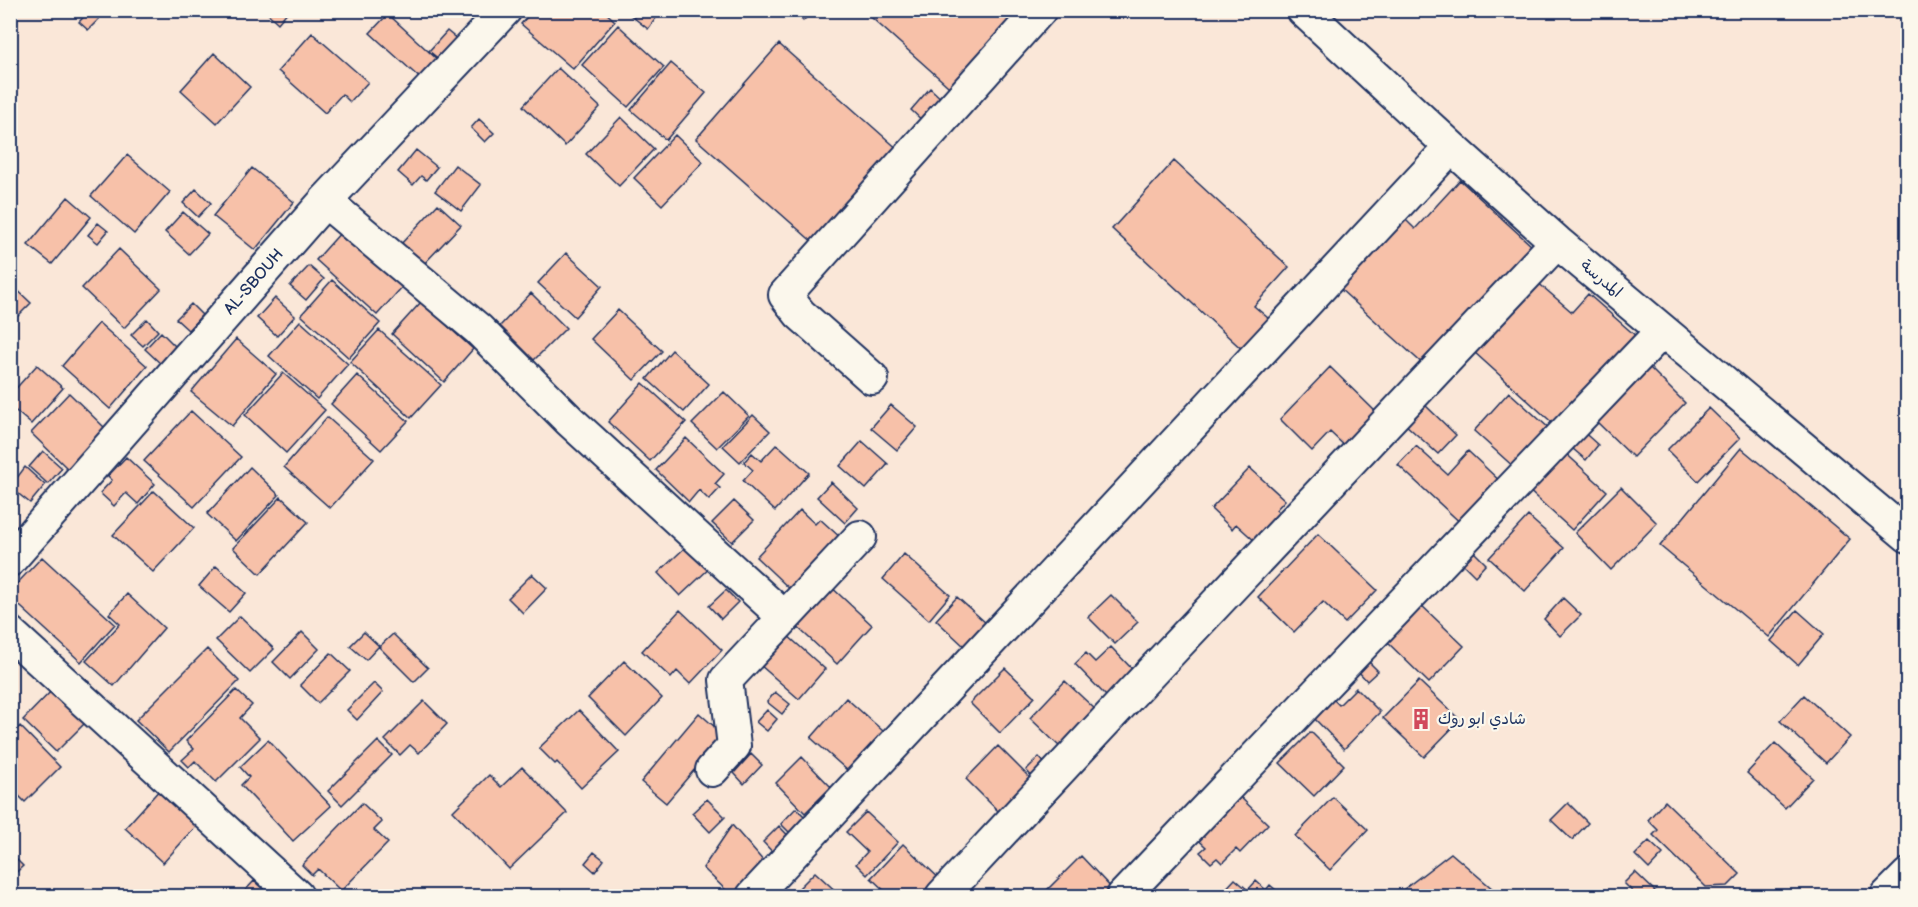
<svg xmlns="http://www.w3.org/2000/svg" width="1918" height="907" font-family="'Balsamiq Sans','Playpen Sans Arabic',sans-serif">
<rect width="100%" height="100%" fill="#fae7d8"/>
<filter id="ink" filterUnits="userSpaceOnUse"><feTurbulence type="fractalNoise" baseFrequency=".0167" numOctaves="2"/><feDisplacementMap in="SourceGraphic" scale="12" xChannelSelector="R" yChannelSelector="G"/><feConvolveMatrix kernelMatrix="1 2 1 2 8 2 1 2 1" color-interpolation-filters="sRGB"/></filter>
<g filter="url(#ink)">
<!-- building -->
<path fill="#f7c1a9" stroke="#1b2f5e" stroke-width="1.5" d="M264 10H289L278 23Z
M533 10H603L615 21 573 69 521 24Z
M624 10H662L648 29Z
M793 10H814L803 21Z
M863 10H1030L957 94Z
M89 11 99 19 88 30 79 22Z
M388 14 440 62 423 81 370 33Z
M618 25 664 67 628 107 582 65Z
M447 31 458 40 440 60 429 51Z
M312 33 368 82 350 102 342 94 325 113 278 71Z
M779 44 900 151 816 245 696 139Z
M214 53 250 87 217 123 181 90Z
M671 63 706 93 666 140 631 110Z
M558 68 600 107 565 146 523 106Z
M930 88 946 103 926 124 911 110Z
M621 117 654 149 619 186 586 154Z
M479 119 494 133 485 142 471 128Z
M675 135 703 162 662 205 634 178Z
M416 150 437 167 426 180 421 176 413 185 398 172Z
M127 155 170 192 134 234 91 196Z
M1174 161 1289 267 1254 306 1275 324 1247 354 1112 229Z
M455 165 481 185 461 211 435 191Z
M252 168 294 202 255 250 213 216Z
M1460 180 1533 247 1425 366 1340 289 1404 218 1415 229Z
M196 189 211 203 198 217 183 203Z
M68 197 91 217 52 264 28 245Z
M438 204 461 225 422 266 400 245Z
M183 212 208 234 189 254 165 232Z
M98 223 108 231 98 243 88 235Z
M342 231 403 286 377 315 316 260Z
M119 249 161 289 124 328 82 288Z
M566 253 602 286 575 317 538 283Z
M309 266 324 279 306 300 290 286Z
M332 280 380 323 349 358 301 315Z
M1536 281 1572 312 1588 294 1637 337 1557 427 1474 352Z
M10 283 31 303 10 324Z
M531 293 566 328 534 360 500 326Z
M275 298 295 316 277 336 257 318Z
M421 302 473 349 444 382 392 334Z
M191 304 202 315 188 330 176 319Z
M618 310 662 351 634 380 591 339Z
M147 319 158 331 143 346 131 335Z
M300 321 348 364 317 399 269 356Z
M99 323 147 366 110 409 62 366Z
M379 330 441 385 411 418 350 362Z
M161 332 177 348 162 365 145 349Z
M236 339 276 374 232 426 191 392Z
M672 350 709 384 684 412 647 379Z
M37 365 63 388 31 424 10 406V395Z
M1330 367 1380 416 1348 449 1330 432 1312 451 1280 419Z
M1649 367 1685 403 1633 457 1596 421Z
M283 373 325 410 286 453 245 415Z
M357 375 408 421 381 450 331 404Z
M643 383 686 422 650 461 608 422Z
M724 392 749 416 717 448 692 424Z
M1509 392 1551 430 1516 469 1474 431Z
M69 393 106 429 68 469 31 433Z
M1424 404 1456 435 1438 454 1405 424Z
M891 405 917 427 897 450 871 428Z
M1709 408 1740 438 1698 481 1667 450Z
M191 411 241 457 194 507 144 461Z
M753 415 770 431 740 462 723 446Z
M327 417 374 459 330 508 284 467Z
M1579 428 1598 445 1586 460 1566 443Z
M686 438 724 474 715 484 720 488 709 500 699 490 689 502 656 470Z
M862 441 888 464 866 489 840 466Z
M777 444 809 473 775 511 743 481 753 470 744 462 752 453 761 461Z
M1416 446 1447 474 1468 451 1504 485 1465 527 1398 465Z
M1741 448 1850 539 1769 637 1660 546Z
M1561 449 1607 491 1572 530 1526 488Z
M43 451 62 468 48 484 29 467Z
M126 457 155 484 138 504 126 493 114 506 100 493 112 480 108 476Z
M25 467 45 485 30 503 10 487Z
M250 467 279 495 236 541 207 514Z
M1250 468 1285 500 1276 510 1282 516 1257 543 1236 524 1232 529 1211 509Z
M831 482 858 508 845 523 817 497Z
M1621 487 1657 523 1611 570 1575 533Z
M154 491 194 528 153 572 113 535Z
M281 497 308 522 260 574 233 548Z
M734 501 754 520 732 542 712 523Z
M800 510 815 524 820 519 842 539 793 592 756 557Z
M1528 516 1564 548 1525 591 1489 558Z
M1318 534 1377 590 1345 623 1323 602 1294 632 1258 597Z
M692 541 714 564 680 596 658 573Z
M1469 547 1486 564 1475 576 1458 559Z
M904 554 950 595 929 620 883 579Z
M42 557 115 624 81 662 10 597V591Z
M216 566 246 593 229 612 199 586Z
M532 574 547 588 523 613 508 598Z
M827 583 872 625 837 664 792 622Z
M726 590 738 602 721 619 709 606Z
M127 594 164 628 114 686 86 661 120 624 109 614Z
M1111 595 1138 622 1115 644 1088 617Z
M957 597 986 623 965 647 936 620Z
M1563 598 1581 615 1560 636 1544 619Z
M1418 602 1464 646 1429 683 1383 638Z
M680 610 722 650 690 684 677 671 671 678 642 651Z
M1797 610 1824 634 1798 665 1771 641Z
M240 616 274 649 250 673 216 640Z
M302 632 319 649 290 679 273 662Z
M364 632 379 646 366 660 350 646Z
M393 634 428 668 414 682 379 647Z
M787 635 825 669 799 699 760 665Z
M1111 647 1134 671 1107 697 1075 664 1086 653 1095 662Z
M207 649 239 681 169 752 136 720Z
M1359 652 1378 671 1367 681 1349 661Z
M331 653 350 671 318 703 300 685Z
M624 661 662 698 626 736 588 698Z
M1005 668 1035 697 1000 733 970 703Z
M1065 681 1097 711 1062 749 1030 718Z
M1419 681 1460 720 1424 757 1383 718Z
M374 683 383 692 357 720 347 710Z
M56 686 89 719 56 752 23 720Z
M1356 688 1380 712 1344 749 1312 716 1331 697 1339 705Z
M236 690 252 705 240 718 260 738 216 782 195 761 189 767 182 760 194 749 186 741Z
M775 692 790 704 782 714 767 702Z
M1804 695 1850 737 1826 763 1780 721Z
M846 698 883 731 848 771 811 738Z
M424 701 447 724 419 753 410 745 400 755 385 740Z
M579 710 619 752 581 788 557 762 555 764 539 748Z
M767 710 777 719 767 731 756 722Z
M699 713 724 735 666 803 641 782Z
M20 726 60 767 25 802 10 787V736Z
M1311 732 1344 765 1314 796 1280 763Z
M268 740 331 806 293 841 241 785 249 777 240 767Z
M378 741 392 755 342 805 328 791Z
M1775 743 1813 778 1785 808 1747 773Z
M998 746 1032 780 1000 813 966 779Z
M751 754 762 765 744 784 734 773Z
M802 757 831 787 805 813 776 783Z
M1039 757 1047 766 1034 779 1026 770Z
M522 767 567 813 509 869 453 811 489 775 501 787Z
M162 787 200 822 163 863 125 828Z
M1232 789 1268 824 1240 853 1236 849 1222 863 1217 858 1211 863 1200 852 1206 847 1190 832Z
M1333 797 1368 830 1330 870 1295 836Z
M707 799 725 817 710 832 692 813Z
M1665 801 1740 874 1728 886 1706 887 1653 835 1658 830 1648 820Z
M362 803 382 822 374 830 388 843 341 891 318 869 312 875 302 865Z
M1568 803 1588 823 1572 840 1551 820Z
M796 808 807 819 791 834 781 824Z
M866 812 898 842 867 875 856 864 867 852 846 832Z
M732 825 772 871 747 896H732L703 868Z
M779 826 797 845 780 860 763 842Z
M1649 841 1663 854 1649 869 1635 855Z
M903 844 944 883 931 896H890L871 878Z
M594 852 604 860 595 872 585 863Z
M10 853 23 866 10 878Z
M1451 853 1501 896H1395Z
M1081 856 1116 893 1112 896H1048L1044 893Z
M815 872 841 896H791Z
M1635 872 1660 896H1627L1632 891 1624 883Z
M1235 879 1248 890 1256 881 1266 890 1270 885 1283 896H1219Z
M254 881 270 896H240Z"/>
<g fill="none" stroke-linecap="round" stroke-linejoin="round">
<defs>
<path id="minor" d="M1303 10 1451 147 1557 242 1908 536
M325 201 478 329 570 421 784 617
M872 378 800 314 785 295 1040 10
M10 560 325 201 505 10
M10 633 297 896
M712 770 734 746 726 680 860 537
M753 896 1451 147
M942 896 1127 698 1557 242
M1123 896 1662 331
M1887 896 1908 875"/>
</defs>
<!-- minor casing -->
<use href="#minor" stroke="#1b2f5e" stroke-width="36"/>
<!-- minor -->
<use href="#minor" stroke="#fbf7ec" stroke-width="32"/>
</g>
</g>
<!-- icons -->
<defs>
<symbol id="building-bare" viewBox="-9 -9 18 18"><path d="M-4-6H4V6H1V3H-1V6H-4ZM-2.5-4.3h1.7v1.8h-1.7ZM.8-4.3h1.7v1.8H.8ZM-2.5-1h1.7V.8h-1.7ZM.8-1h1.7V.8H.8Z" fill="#d1495b" stroke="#fbf7ec" stroke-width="2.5" paint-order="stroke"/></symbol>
</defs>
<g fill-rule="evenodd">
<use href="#building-bare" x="1406" y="704" width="30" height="30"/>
</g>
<g text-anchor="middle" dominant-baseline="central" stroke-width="4.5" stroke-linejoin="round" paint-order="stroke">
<!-- street labels -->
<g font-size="16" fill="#1b2f5e" stroke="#fbf7ec">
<text transform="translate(1601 279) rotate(40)">المدرسة</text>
<text transform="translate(254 282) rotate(-49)">AL-SBOUH</text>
</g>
<!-- poi labels -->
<g font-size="16" fill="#1b2f5e" stroke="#fbf7ec" text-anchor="start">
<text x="1438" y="719">شادي ابو روك</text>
</g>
</g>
<!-- margin -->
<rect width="1918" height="907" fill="none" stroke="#fbf7ec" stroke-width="36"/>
<rect x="18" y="18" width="1882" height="871" fill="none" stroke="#1b2f5e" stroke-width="2" filter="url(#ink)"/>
</svg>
